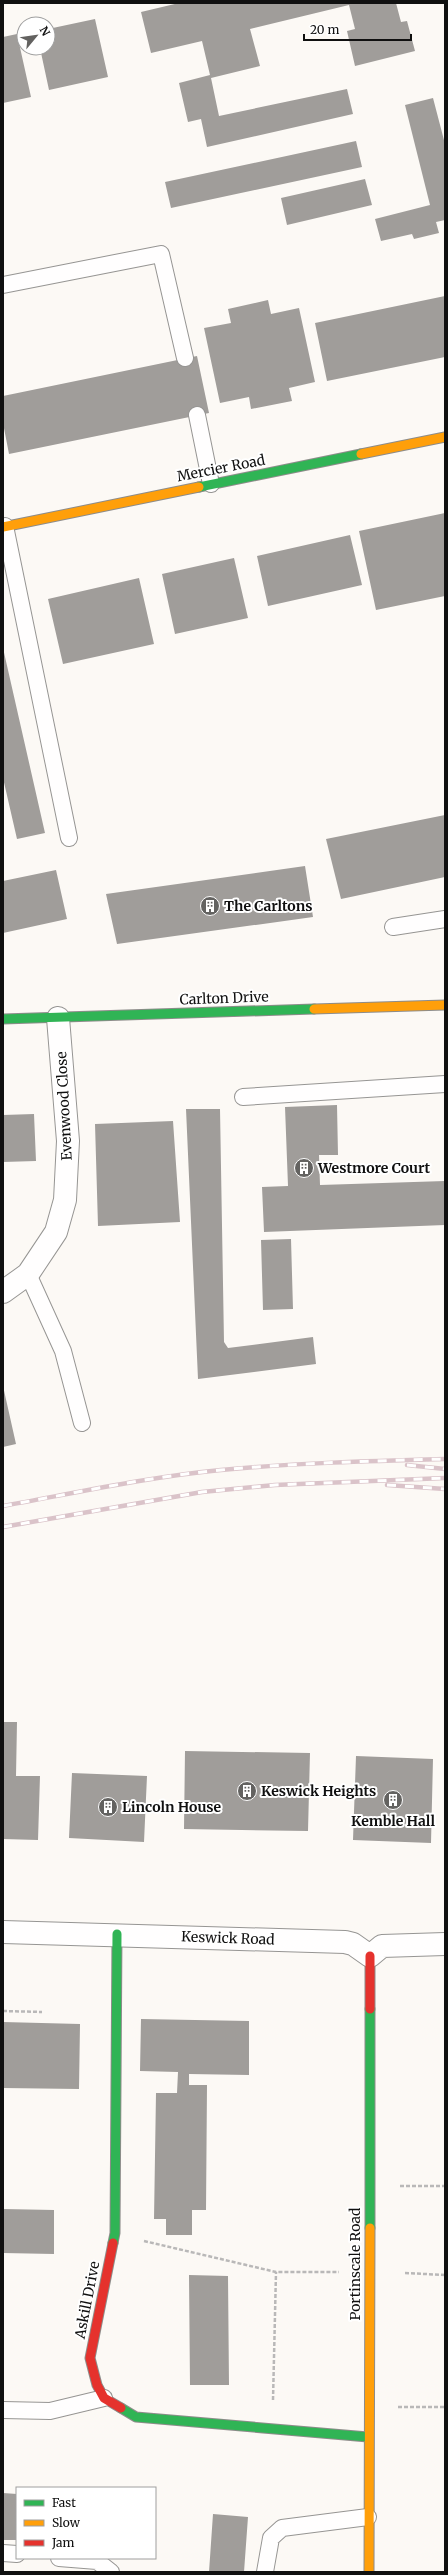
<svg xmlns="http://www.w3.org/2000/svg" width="448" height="2575" font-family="Merriweather,serif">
<rect width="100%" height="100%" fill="#fcf9f5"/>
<!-- building -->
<path fill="#a09d9a" d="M179 3H396L401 22 407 21 415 51 355 66 347 31 355 29 349 5 250 29 260 66 211 78 219 116 347 89 353 114 207 147 201 119 188 122 179 83 210 75 202 41 151 53 141 12Z
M95 19 108 77 49 90 40 48H48V29Z
M17 34 31 97 3 103V37Z
M433 98 445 144V220L436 222 439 233 414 239 412 234 381 241 375 219 430 205 405 105Z
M356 141 362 167 171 208 165 182Z
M365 179 372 205 287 225 281 198Z
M445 296V357L327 381 315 323Z
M268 300 271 314 299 308 315 382 289 388 292 401 251 409 249 397 220 403 204 328 231 323 228 309Z
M197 356 209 413 9 454 3 423V396Z
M445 513V596L376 610 359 531Z
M350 535 362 585 268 606 257 556Z
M234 558 248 618 175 634 162 574Z
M139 578 154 644 63 664 48 599Z
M3 648 45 833 17 839 3 778Z
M445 815V877L341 899 326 839Z
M305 866 313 917 117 944 106 894Z
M56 870 67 919 3 933V881Z
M337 1105 338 1155H319L320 1185 445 1181V1225L264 1232 262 1187 288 1186 285 1107Z
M186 1109H220L224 1342 228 1348 313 1337 316 1364 198 1379Z
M34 1114 36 1161 3 1162V1115Z
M173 1121 180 1222 98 1226 95 1124Z
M291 1239 293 1309 263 1310 261 1240Z
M3 1386 16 1444 3 1447Z
M3 1722H17L16 1776H40L38 1840 3 1839Z
M185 1751 310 1753 308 1831 184 1829Z
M356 1756 433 1759 431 1843 353 1840Z
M72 1773 147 1776 144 1842 69 1838Z
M141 2019 249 2021V2075L189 2074V2085H207L206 2210H192V2235H166V2219H154L156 2093H177L178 2072 140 2071Z
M3 2022 80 2024 79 2089 3 2088Z
M3 2209 54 2210V2254L3 2253Z
M189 2275 228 2276 229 2385H190Z
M3 2493 17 2494V2540H3Z
M213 2514 248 2517 244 2572H209Z"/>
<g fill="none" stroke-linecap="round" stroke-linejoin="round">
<defs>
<path id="lane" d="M3 285 161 254 185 358
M197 415 211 484
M5 526 69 838
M393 927 445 919
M243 1097 445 1084
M28 1274 63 1351 82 1423
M3 2410 50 2411 104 2398
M3 2553 17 2554
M59 2558 97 2561 111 2572
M265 2572 271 2538 282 2528 368 2517"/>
<path id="street" d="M3 1292 28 1274 56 1232 65 1200 68 1141 58 1018
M3 1932 345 1942 353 1944 370 1956 382 1946 445 1944"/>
<path id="fast" d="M199 487 361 454
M3 1019 314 1009
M370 2228V2009
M113 2243 115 2233 117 1934
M121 2408 136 2417 368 2437"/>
<path id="slow" d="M361 454 445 437
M3 527 199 487
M314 1009 445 1005
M369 2572 370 2228"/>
<path id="jam" d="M370 2009V1956
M113 2243 90 2358 97 2385 104 2398 121 2408"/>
</defs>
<!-- lane casing -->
<use href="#lane" stroke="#969593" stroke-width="18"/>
<!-- street casing -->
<use href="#street" stroke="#969593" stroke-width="24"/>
<!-- fast casing -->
<use href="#fast" stroke="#8d8c8a" stroke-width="11"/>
<!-- slow casing -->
<use href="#slow" stroke="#8d8c8a" stroke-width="11"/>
<!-- jam casing -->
<use href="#jam" stroke="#8d8c8a" stroke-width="11"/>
<!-- path -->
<path stroke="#b9b8b8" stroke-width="2.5" stroke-dasharray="4 2" stroke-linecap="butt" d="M3 2011 42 2012
M400 2186H445
M144 2241 276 2272H339
M405 2273 445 2275
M273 2400 276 2272
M398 2407H445"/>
<!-- lane -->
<use href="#lane" stroke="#fffefe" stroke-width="16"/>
<!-- street -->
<use href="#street" stroke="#fffefe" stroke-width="22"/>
<!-- fast -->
<use href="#fast" stroke="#30b455" stroke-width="9"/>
<!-- slow -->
<use href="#slow" stroke="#ff9f0a" stroke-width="9"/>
<!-- jam -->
<use href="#jam" stroke="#e5322d" stroke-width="9"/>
<defs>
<path id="rail" d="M407 1465 445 1469
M387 1485 445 1489
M3 1506C75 1493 148 1477 221 1470 295 1463 370 1461 445 1459
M3 1527 202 1492 275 1485 445 1478"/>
</defs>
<!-- rail casing -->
<use href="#rail" stroke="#dac3c9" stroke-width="4.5"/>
<!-- rail -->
<use href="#rail" stroke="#fff" stroke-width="3" stroke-dasharray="9" stroke-linecap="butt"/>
</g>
<!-- icons -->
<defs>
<symbol id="building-disc" viewBox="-11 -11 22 22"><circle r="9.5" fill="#636260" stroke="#fff"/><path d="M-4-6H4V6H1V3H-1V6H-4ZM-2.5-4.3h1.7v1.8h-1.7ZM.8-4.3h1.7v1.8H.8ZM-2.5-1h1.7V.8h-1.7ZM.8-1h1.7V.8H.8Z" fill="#fff"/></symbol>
</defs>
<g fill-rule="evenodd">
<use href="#building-disc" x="199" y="895" width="22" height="22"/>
<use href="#building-disc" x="293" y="1157" width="22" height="22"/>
<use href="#building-disc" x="236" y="1780" width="22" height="22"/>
<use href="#building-disc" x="382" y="1789" width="22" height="22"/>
<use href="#building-disc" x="97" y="1796" width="22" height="22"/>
</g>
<g text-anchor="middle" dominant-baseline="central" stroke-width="4" stroke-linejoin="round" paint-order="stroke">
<!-- street labels -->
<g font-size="14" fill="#101010" stroke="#fff">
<text transform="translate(221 468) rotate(-11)">Mercier Road</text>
<text transform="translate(224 998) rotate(-2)">Carlton Drive</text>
<text transform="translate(64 1106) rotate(-93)">Evenwood Close</text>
<text transform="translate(228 1938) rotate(2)">Keswick Road</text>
<text transform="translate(355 2264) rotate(-90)">Portinscale Road</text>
<text transform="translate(87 2300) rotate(-79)">Askill Drive</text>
</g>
<!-- poi labels -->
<g font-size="14" font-weight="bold" fill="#101010" stroke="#fff" text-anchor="start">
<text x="224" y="906">The Carltons</text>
<text x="318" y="1168">Westmore Court</text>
<text x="261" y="1791">Keswick Heights</text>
<text x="122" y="1807">Lincoln House</text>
<text x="393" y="1821" text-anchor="middle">Kemble Hall</text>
</g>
</g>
<!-- border -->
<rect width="448" height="2575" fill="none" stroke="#101010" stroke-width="8"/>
<!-- legend -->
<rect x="16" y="2487" width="140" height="72" fill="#ffffff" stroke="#9f9f9f"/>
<rect x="24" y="2500" width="20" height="6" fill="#30b455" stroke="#9f9f9f"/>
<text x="52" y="2507" font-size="12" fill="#101010">Fast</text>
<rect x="24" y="2520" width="20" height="6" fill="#ff9f0a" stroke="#9f9f9f"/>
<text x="52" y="2527" font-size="12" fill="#101010">Slow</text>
<rect x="24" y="2540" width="20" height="6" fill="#e5322d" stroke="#9f9f9f"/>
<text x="52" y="2547" font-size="12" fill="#101010">Jam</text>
<!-- north arrow -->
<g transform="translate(36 36) rotate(61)"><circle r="19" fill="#ffffff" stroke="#9f9f9f"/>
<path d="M0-3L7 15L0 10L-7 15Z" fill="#636260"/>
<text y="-6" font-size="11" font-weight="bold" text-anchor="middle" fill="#101010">N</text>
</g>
<!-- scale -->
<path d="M304 34v6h107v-6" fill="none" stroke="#101010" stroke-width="2"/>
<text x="310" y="34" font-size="12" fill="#101010" stroke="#ffffff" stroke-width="3" paint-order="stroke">20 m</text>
</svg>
